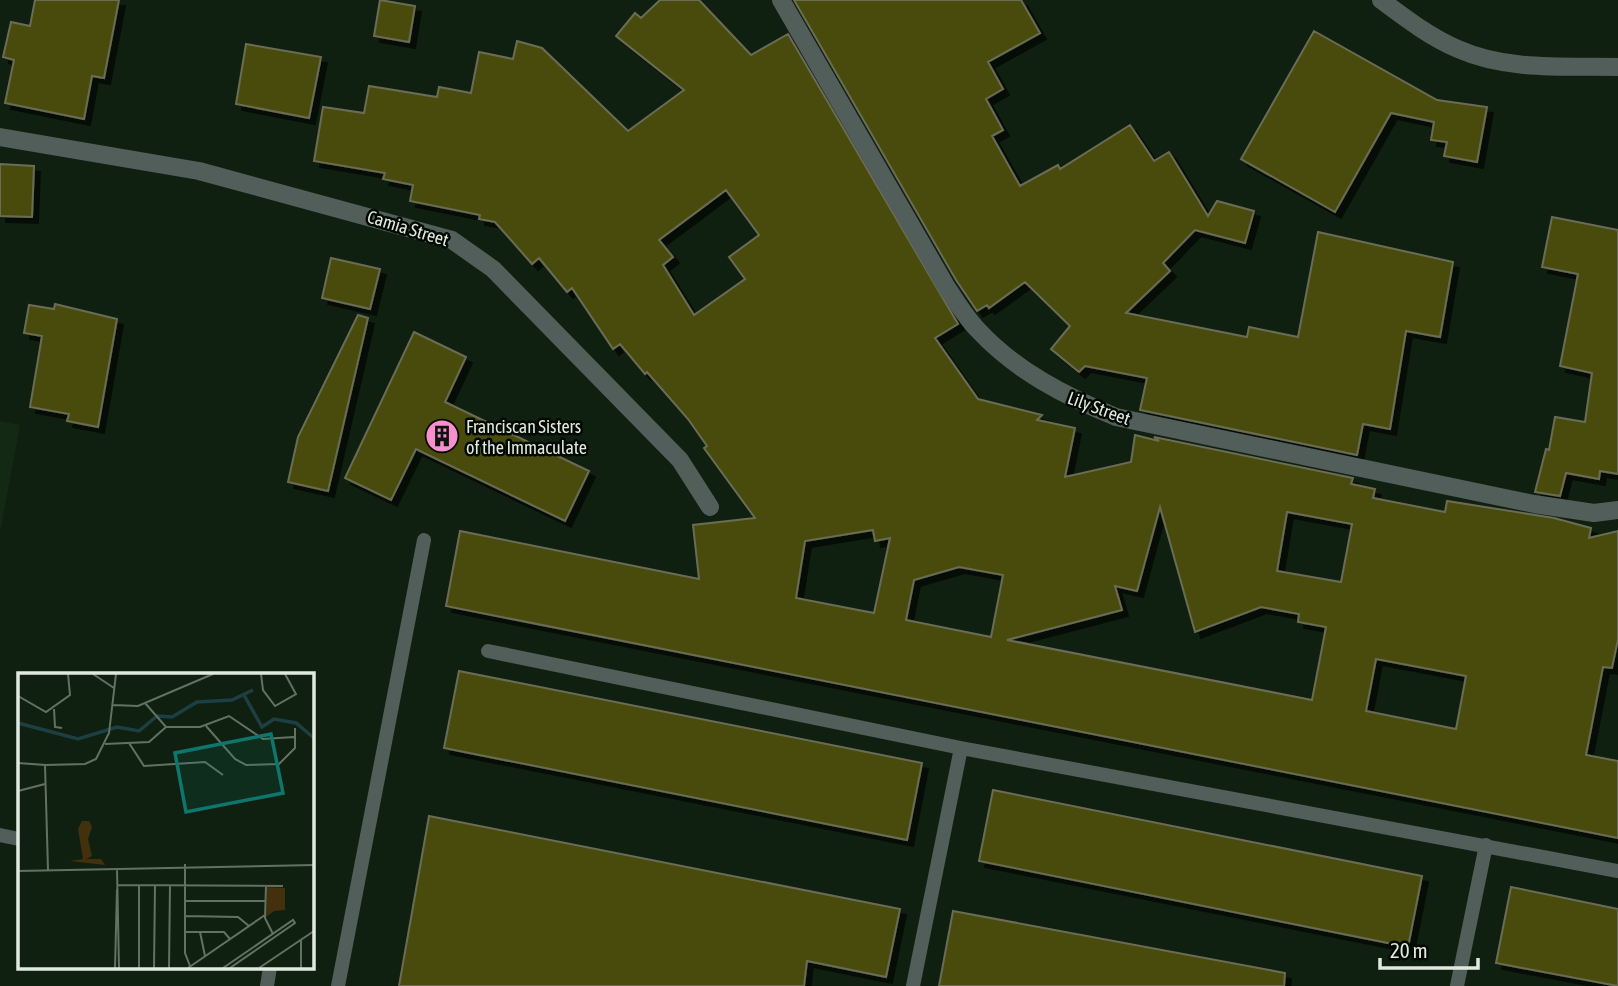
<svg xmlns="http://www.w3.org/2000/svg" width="1618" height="986" font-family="'Asap Condensed',sans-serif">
<defs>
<filter id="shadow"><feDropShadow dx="6" dy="6" stdDeviation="0" flood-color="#0009"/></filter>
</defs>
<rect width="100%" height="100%" fill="#102010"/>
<!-- built -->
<path fill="#142914" d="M0 421 20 425 0 532Z"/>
<!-- building -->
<path fill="#494c0d" stroke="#6a6c54" stroke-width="2" fill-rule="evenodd" filter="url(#shadow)" d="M35 0H119L104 78 92 76 84 119 5 103 14 60 3 57 11 22 30 26Z
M380 0 415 6 409 42 374 36Z
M660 0H699L751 55 788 34 958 324 935 338 978 399 1042 415 1037 420 1075 428 1065 477 1131 462 1135 435 1159 441 1154 437 1353 478 1351 484 1375 489 1373 498 1445 512 1447 501 1554 518 1591 528 1589 538 1618 531V639L1612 668 1603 667 1586 755 1618 761V838L446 606 460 531 699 579 693 525 755 518 704 448 707 446 688 419 647 372 645 374 620 344 613 349 572 288 567 292 539 258 532 264 495 222 479 219 480 215 410 201 413 185 383 179 385 173 314 161 323 107 364 113 369 86 437 97 439 87 471 93 479 52 513 59 517 41 542 48 628 131 684 90 616 36 635 13 641 18ZM726 190 759 235 729 257 745 279 694 315 663 265 673 257 659 240ZM1160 507 1195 632 1261 607 1299 614 1298 622 1326 627 1312 700 1007 640 1122 610 1115 586 1137 591ZM1287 512 1352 524 1341 582 1277 571ZM873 530 875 541 890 538 874 613 796 598 805 541ZM959 567 1003 575 991 637 906 620 914 580ZM1376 659 1466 676 1456 729 1366 711Z
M794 0H1021L1040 33 988 62 1003 89 986 99 1003 130 992 136 1020 186 1058 165 1060 169 1130 125 1154 161 1169 152 1208 216 1217 201 1254 211 1245 243 1195 230 1163 263 1170 271 1126 313 1247 337 1249 327 1298 337 1318 232 1453 262 1440 337 1406 331 1390 429 1363 424 1357 455 1140 410 1147 378 1085 366 1079 372 1051 349 1070 326 1025 282 989 308 987 305 977 311 956 280Z
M1314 31 1437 100 1487 107 1477 162 1444 156 1447 142 1431 140 1434 122 1391 113 1335 212 1241 159Z
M246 44 321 57 309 118 236 104Z
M0 164 34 166 32 217 0 216Z
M1552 217 1618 230V474L1600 471 1599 479 1566 473 1560 496 1535 492 1546 449 1549 450 1555 417 1585 422 1592 373 1560 366 1578 274 1542 267Z
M331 258 380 269 370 309 322 298Z
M55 304 117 319 98 427 67 421 69 414 30 407 42 336 24 333 29 305 54 309Z
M358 315 368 318 328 491 288 482 298 437Z
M414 332 466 357 445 402 589 471 565 521 416 449 391 500 345 478Z
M459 671 922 763 907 840 444 748Z
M993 790 1422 876 1408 947 979 861Z
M429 816 900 909 886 977 807 961 804 986H399Z
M1511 887 1618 909V986L1496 963Z
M953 911 1285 973 1284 986H939Z"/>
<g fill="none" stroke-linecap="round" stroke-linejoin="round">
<!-- service -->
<path stroke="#515e5a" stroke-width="14" d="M488 651 961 748 1618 871
M0 835 19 839
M267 986 270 967
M338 986 424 540
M913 986 961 748
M1457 986 1486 845"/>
<!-- minor -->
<path stroke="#515e5a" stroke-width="18" d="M781 0 946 286C956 301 966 318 978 330 1016 371 1065 396 1116 417L1534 504 1594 513 1618 510
M1381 0C1405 18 1430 37 1458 49 1507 71 1566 66 1618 67
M0 137 199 171 452 240 493 269 680 460 710 507"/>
</g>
<!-- icons -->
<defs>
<symbol id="building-disc" viewBox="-11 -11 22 22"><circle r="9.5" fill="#f890cb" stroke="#030803"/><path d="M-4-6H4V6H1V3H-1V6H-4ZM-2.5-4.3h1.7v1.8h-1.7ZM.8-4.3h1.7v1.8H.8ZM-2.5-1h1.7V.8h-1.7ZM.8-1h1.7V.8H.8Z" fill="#111"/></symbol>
</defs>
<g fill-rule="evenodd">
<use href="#building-disc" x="423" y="417" width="38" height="38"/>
</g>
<g text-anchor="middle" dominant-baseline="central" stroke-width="5" stroke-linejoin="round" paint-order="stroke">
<!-- street labels -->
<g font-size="18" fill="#e0eadf" stroke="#030803">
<text transform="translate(408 228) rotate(17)">Camia Street</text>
<text transform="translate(1099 408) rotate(20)">Lily Street</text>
</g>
<!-- poi labels -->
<g font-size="18" fill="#e0eadf" stroke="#030803" text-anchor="start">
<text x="466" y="426">Franciscan Sisters<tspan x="466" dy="21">of the Immaculate</tspan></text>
</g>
</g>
<!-- overview -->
<g transform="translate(18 673)">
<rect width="296" height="296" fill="#102010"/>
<path d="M64 148H71L74 154 70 166 74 183 68 186H83L87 192 52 188 65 186 60 156ZM249 214 267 215V237L256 238 248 244Z" fill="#43300c"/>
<path fill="none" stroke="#1c3f43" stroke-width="3.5" d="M226 22 244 54 256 46 278 50 296 65M0 50 60 66 99 54 121 58 139 43 154 44 179 29 214 27 235 17"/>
<path fill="none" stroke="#637163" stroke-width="2" d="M75 1 96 15M243 1 245 17 257 33 278 21 267 1M0 23 28 39 52 22 50 1M127 30 148 54H182L211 43 245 66 276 64M95 32 120 33 195 1M36 36 37 54 44 55M188 53 217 86 228 92 261 91 277 75V55M111 70 126 93 187 89 205 102M87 71 131 69 148 54M0 90 27 92 30 197M27 92 67 91 78 86 91 60 98 1M0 118 27 111M167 191V280L172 293M99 196 101 295M0 198 296 192M99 212 265 213M121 212V295M248 213 247 245 255 261M167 228H247M167 243 220 244 231 253M167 259H206L212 266M182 259 187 283M97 295 99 216M136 295 137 212M151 295 152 212M170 295 247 242M205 295 275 247 277 250 212 295M241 295 296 258M283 295V267"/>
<path fill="#0f766e" fill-opacity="0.15" stroke="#0f766e" stroke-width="3.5" d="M253 61 265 120 168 139 157 80Z"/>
<rect width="296" height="296" fill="none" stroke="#e0eadf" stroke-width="3.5"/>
</g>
<!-- scale -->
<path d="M1380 958v10h98v-10" fill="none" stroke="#e0eadf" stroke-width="3.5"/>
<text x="1390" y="958" font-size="21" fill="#e0eadf" stroke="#030803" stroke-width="5" paint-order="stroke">20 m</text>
</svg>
